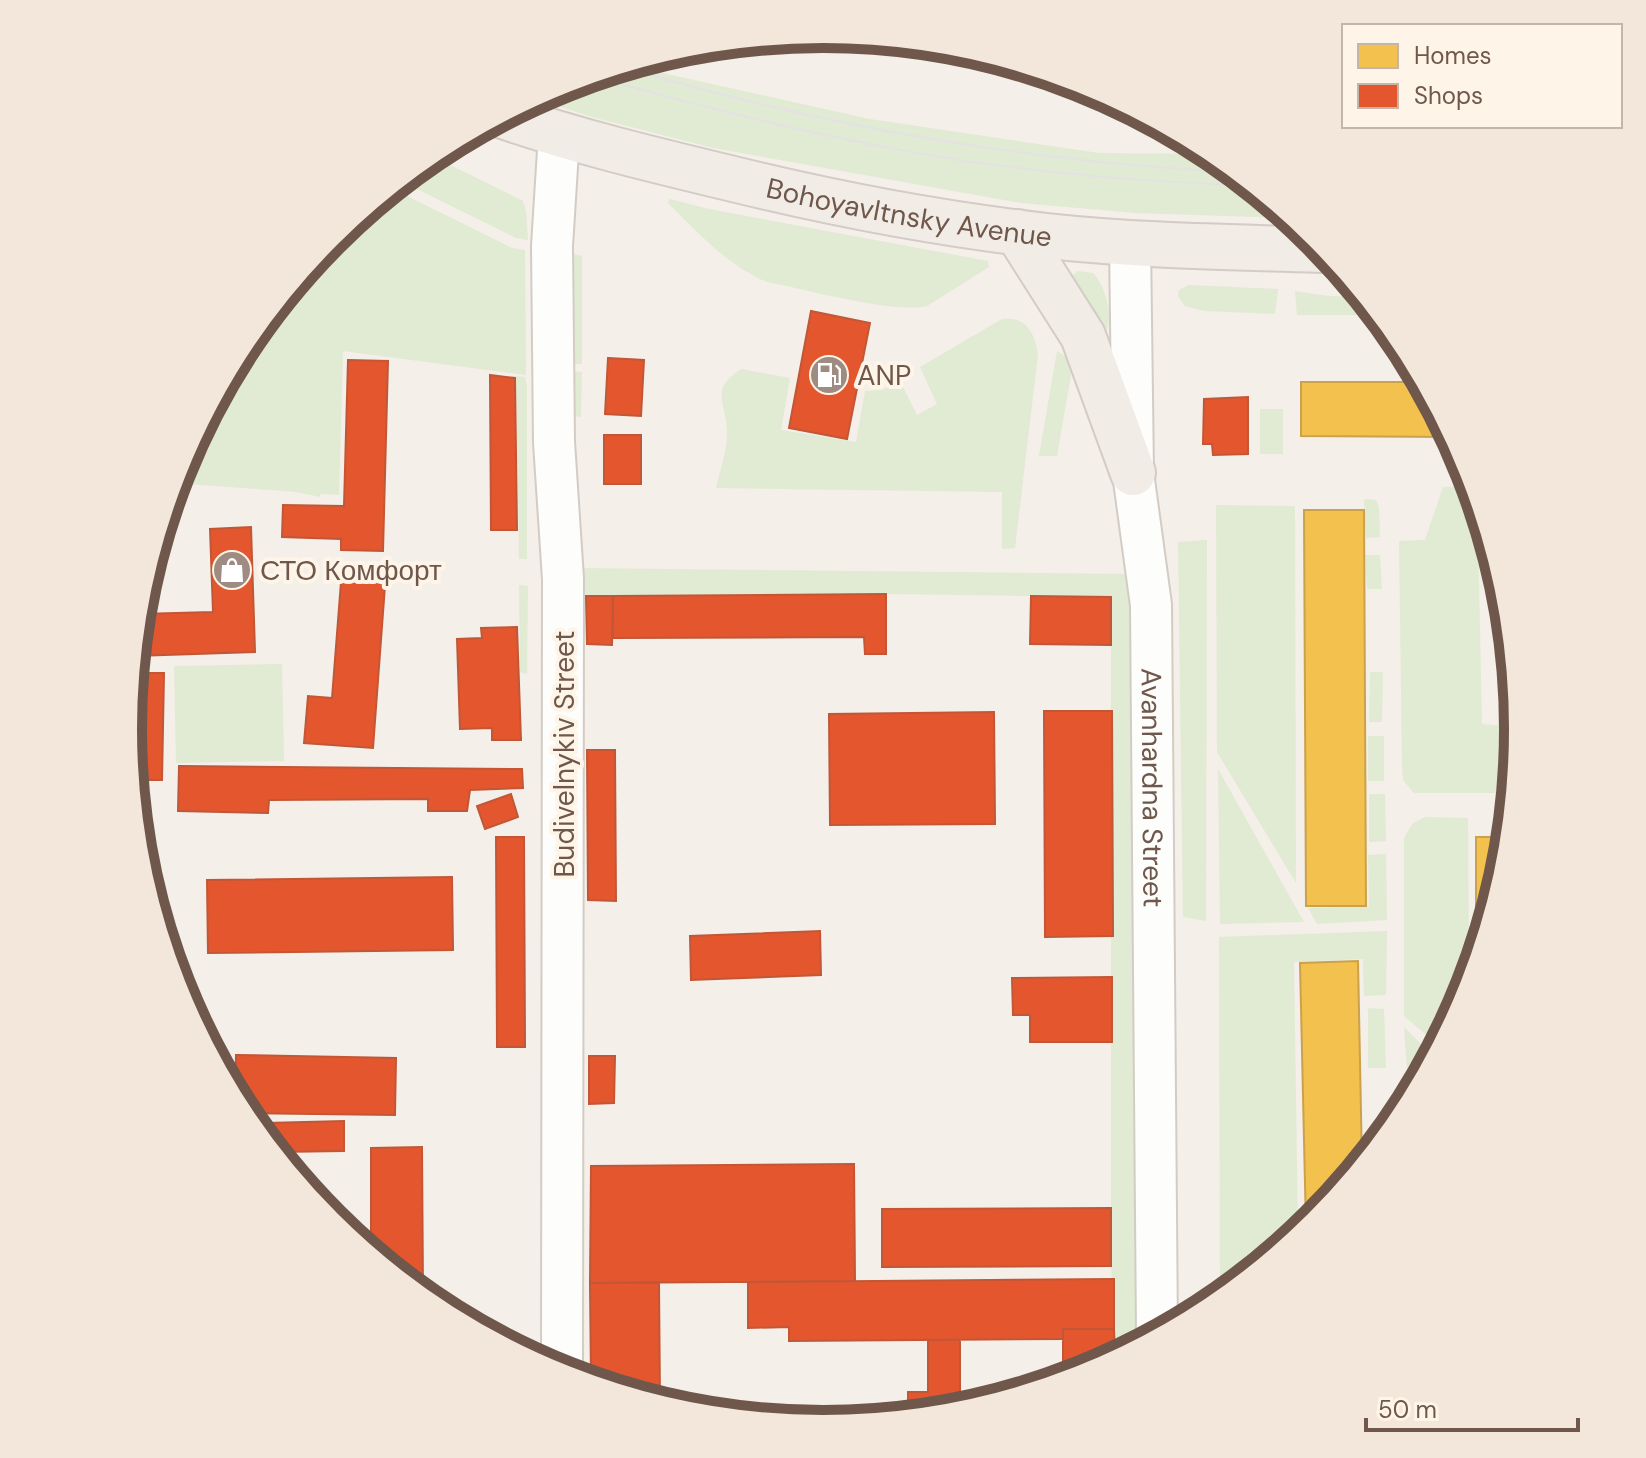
<svg xmlns="http://www.w3.org/2000/svg" width="1646" height="1458" font-family="'DM Sans',sans-serif">
<rect width="100%" height="100%" fill="#f4efe8"/>
<!-- green -->
<path fill="#e1ead3" d="M633 64 636 67 870 119 1099 153 1212 154 1290 218 1135 213 1021 203 713 148 592 117 535 99 557 87Z
M432 156 523 201 526 212 528 240 516 238 401 181Z
M391 188 512 248 525 250 526 375 343 351 339 495 320 494V497L297 492 175 483 181 463 245 342 332 237Z
M670 199 709 209 988 261 989 267 927 306C893 314 805 289 767 282 730 267 699 234 671 206L668 203Z
M569 253 582 256V364H567Z
M1078 271 1093 273C1105 285 1113 315 1107 330L1073 285 1071 276Z
M1189 285 1278 289 1275 314 1204 311 1185 306 1178 296 1179 290Z
M1295 291 1328 296 1363 297 1378 315H1297Z
M1002 319C1027 317 1034 332 1038 354L1015 548 1002 549V492L716 488C720 470 728 448 727 431 726 401 709 390 741 369L790 378 781 430 856 442 865 391 882 390 900 381 917 415 937 404 920 367Z
M1057 351 1068 358 1071 375 1057 456H1039Z
M568 371 582 372 581 417 568 415Z
M516 376 525 377 527 386V559H519Z
M1260 409H1283V454H1260Z
M1472 486 1492 551 1478 538 1482 724 1518 727 1512 793H1414L1403 780 1402 766 1399 541 1425 540 1443 487Z
M1364 499 1376 500 1379 507 1380 537 1366 538Z
M1216 505 1295 506 1296 883 1217 752Z
M1207 540 1206 921 1183 917 1178 542Z
M1365 555H1380L1382 589H1367Z
M573 568 1128 574 1138 605 1143 1342 1115 1357 1111 1266V597L886 594 586 596Z
M519 585 528 586 527 674 520 672Z
M282 664 284 761 176 763 174 666Z
M1370 672H1383L1382 722H1369Z
M1368 736H1384V781H1368Z
M1218 769 1304 922 1220 924Z
M1369 794H1385L1386 841 1369 842Z
M1425 817 1468 818 1469 981 1465 995 1440 1042 1430 1038 1404 1016V838L1412 824Z
M1386 854 1387 920 1317 924 1308 908 1369 907 1368 855Z
M1387 931 1386 995 1364 996 1363 959 1294 962 1298 1234 1220 1298 1219 937Z
M1368 1008 1384 1009 1386 1068H1368Z
M1404 1027 1422 1045 1435 1051 1409 1100Z"/>
<!-- homes -->
<path fill="#f2c14e" stroke="#cba14d" stroke-width="2" d="M1301 382H1422L1451 437 1301 436Z
M1304 510H1364L1366 906H1306Z
M1476 837H1507L1505 865 1476 958Z
M1358 961 1362 1163 1306 1228 1300 963Z"/>
<!-- shops -->
<path fill="#e4572e" stroke="#c15737" stroke-width="2" d="M811 311 870 323 847 439 789 428Z
M608 358 644 360 641 416 605 414Z
M348 360 388 361 383 551 341 550V539L282 537 283 505 344 506Z
M490 375 515 378 517 530H491Z
M1248 397V454L1213 455 1212 444H1203L1204 399Z
M604 435H641V484H604Z
M251 527 255 652 135 656 139 614 213 612 210 529Z
M342 569 386 572 373 748 304 743 308 696 332 698Z
M886 594V654H865L864 637 613 638V596Z
M586 596H613L612 645 587 644Z
M1031 596 1111 597V645L1030 644Z
M517 627 521 740H492V728L460 729 457 639 482 638 481 628Z
M134 673H164L162 780H133L128 729Z
M1044 711H1112L1113 936 1045 937Z
M994 712 995 824 830 825 829 714Z
M587 750H615L616 901 588 900Z
M179 766 522 769 523 788 470 790 467 811H428V799L269 800 268 813 178 811Z
M511 794 518 817 485 829 477 806Z
M496 837H524L525 1047H497Z
M452 877 453 950 208 953 207 880Z
M820 931 821 975 691 980 690 936Z
M1112 977V1042H1030V1015H1013L1012 978Z
M236 1055 396 1058 395 1115 244 1113 235 1097Z
M589 1056H615L614 1103 589 1104Z
M344 1121V1151L276 1152 266 1141V1123Z
M422 1147 423 1295 365 1248H371V1148Z
M854 1164 855 1281 590 1283 591 1166Z
M1111 1208V1266L882 1267V1209Z
M1114 1279V1329H1063V1339L789 1341V1327L748 1328V1282Z
M659 1282 660 1402 591 1381 590 1283Z
M1063 1329H1114L1115 1357 1089 1371 1063 1379Z
M928 1340H960V1410L908 1416V1392H928Z"/>
<g fill="none" stroke-linecap="round" stroke-linejoin="round">
<defs>
<g id="minor">
<path d="M559 135 552 246 554 442 563 579 562 1373"/>
<path id="s1" d="M1130 243 1133 473 1151 605 1157 1335"/>
</g>
<g id="major">
<path id="s2" d="M503 116C576 141 650 159 725 177 830 203 939 224 1047 236 1139 246 1232 247 1325 250"/>
<path d="M1017 232 1083 336 1133 473"/>
</g>
</defs>
<!-- minor casing -->
<use href="#minor" stroke="#d3ccc5" stroke-width="44"/>
<!-- major casing -->
<use href="#major" stroke="#d3cbc5" stroke-width="48"/>
<!-- minor -->
<use href="#minor" stroke="#fdfdfc" stroke-width="40"/>
<!-- major -->
<use href="#major" stroke="#f1ece5" stroke-width="44"/>
<!-- tram -->
<path stroke="#e3e1e4" stroke-width="2" d="M623 67C821 126 1027 162 1234 172
M592 76C694 105 796 131 901 150 1017 172 1135 181 1252 186"/>
</g>
<!-- icons -->
<defs>
<symbol id="fuel-disc" viewBox="-11 -11 22 22"><circle r="9.5" fill="#9e8c82" stroke="#fef4e8"/><path d="M-5.5-6h7V0h2V4h1.3V-2.5L3-4.5l.8-.8L6-3V5H2.5V1h-1V6h-7ZM-4.2-4.7v3.2H.2V-4.7Z" fill="#fff"/></symbol>
<symbol id="shop-disc" viewBox="-11 -11 22 22"><circle r="9.5" fill="#9e8c82" stroke="#fef4e8"/><path d="M-5-2.5h2.3a2.7 3.5 0 0 1 5.4 0H5L5.5 6h-11ZM-1.5-2.5h3a1.5 2.3 0 0 0-3 0Z" fill="#fff"/></symbol>
</defs>
<g fill-rule="evenodd">
<use href="#fuel-disc" x="807" y="353" width="44" height="44"/>
<use href="#shop-disc" x="210" y="548" width="44" height="44"/>
</g>
<g text-anchor="middle" dominant-baseline="central" stroke-width="8" stroke-linejoin="round" paint-order="stroke">
<!-- street labels -->
<g font-size="28" fill="#70574b" stroke="#fef4e8">
<text stroke="none"><textPath href="#s2" startOffset="418">Bohoyavltnsky Avenue</textPath></text>
<text transform="translate(564 754) rotate(-90)">Budivelnykiv Street</text>
<text stroke="none"><textPath href="#s1" startOffset="546">Avanhardna Street</textPath></text>
</g>
<!-- poi labels -->
<g font-size="28" fill="#70574b" stroke="#fef4e8" text-anchor="start">
<text x="857" y="375">ANP</text>
<text x="260" y="570">СТО Комфорт</text>
</g>
</g>
<!-- crop -->
<path d="M0 0H1646V1458H0ZM142 729a681 681 0 1 1 1362 0a681 681 0 1 1-1362 0Z" fill="#f3e7db" fill-rule="evenodd"/>
<path fill="none" stroke="#70574b" stroke-width="10" d="M142 729a681 681 0 1 1 1362 0a681 681 0 1 1-1362 0Z"/>
<!-- legend -->
<rect x="1342" y="24" width="280" height="104" fill="#fef4e8" stroke="#c5b5a9" stroke-width="2"/>
<rect x="1358" y="44" width="40" height="24" fill="#f2c14e" stroke="#c5b5a9" stroke-width="2"/>
<text x="1414" y="64" font-size="24" fill="#70574b">Homes</text>
<rect x="1358" y="84" width="40" height="24" fill="#e4572e" stroke="#c5b5a9" stroke-width="2"/>
<text x="1414" y="104" font-size="24" fill="#70574b">Shops</text>
<!-- scale -->
<path d="M1366 1418v12h212v-12" fill="none" stroke="#70574b" stroke-width="4"/>
<text x="1378" y="1418" font-size="24" fill="#70574b" stroke="#fef4e8" stroke-width="6" paint-order="stroke">50 m</text>
</svg>
